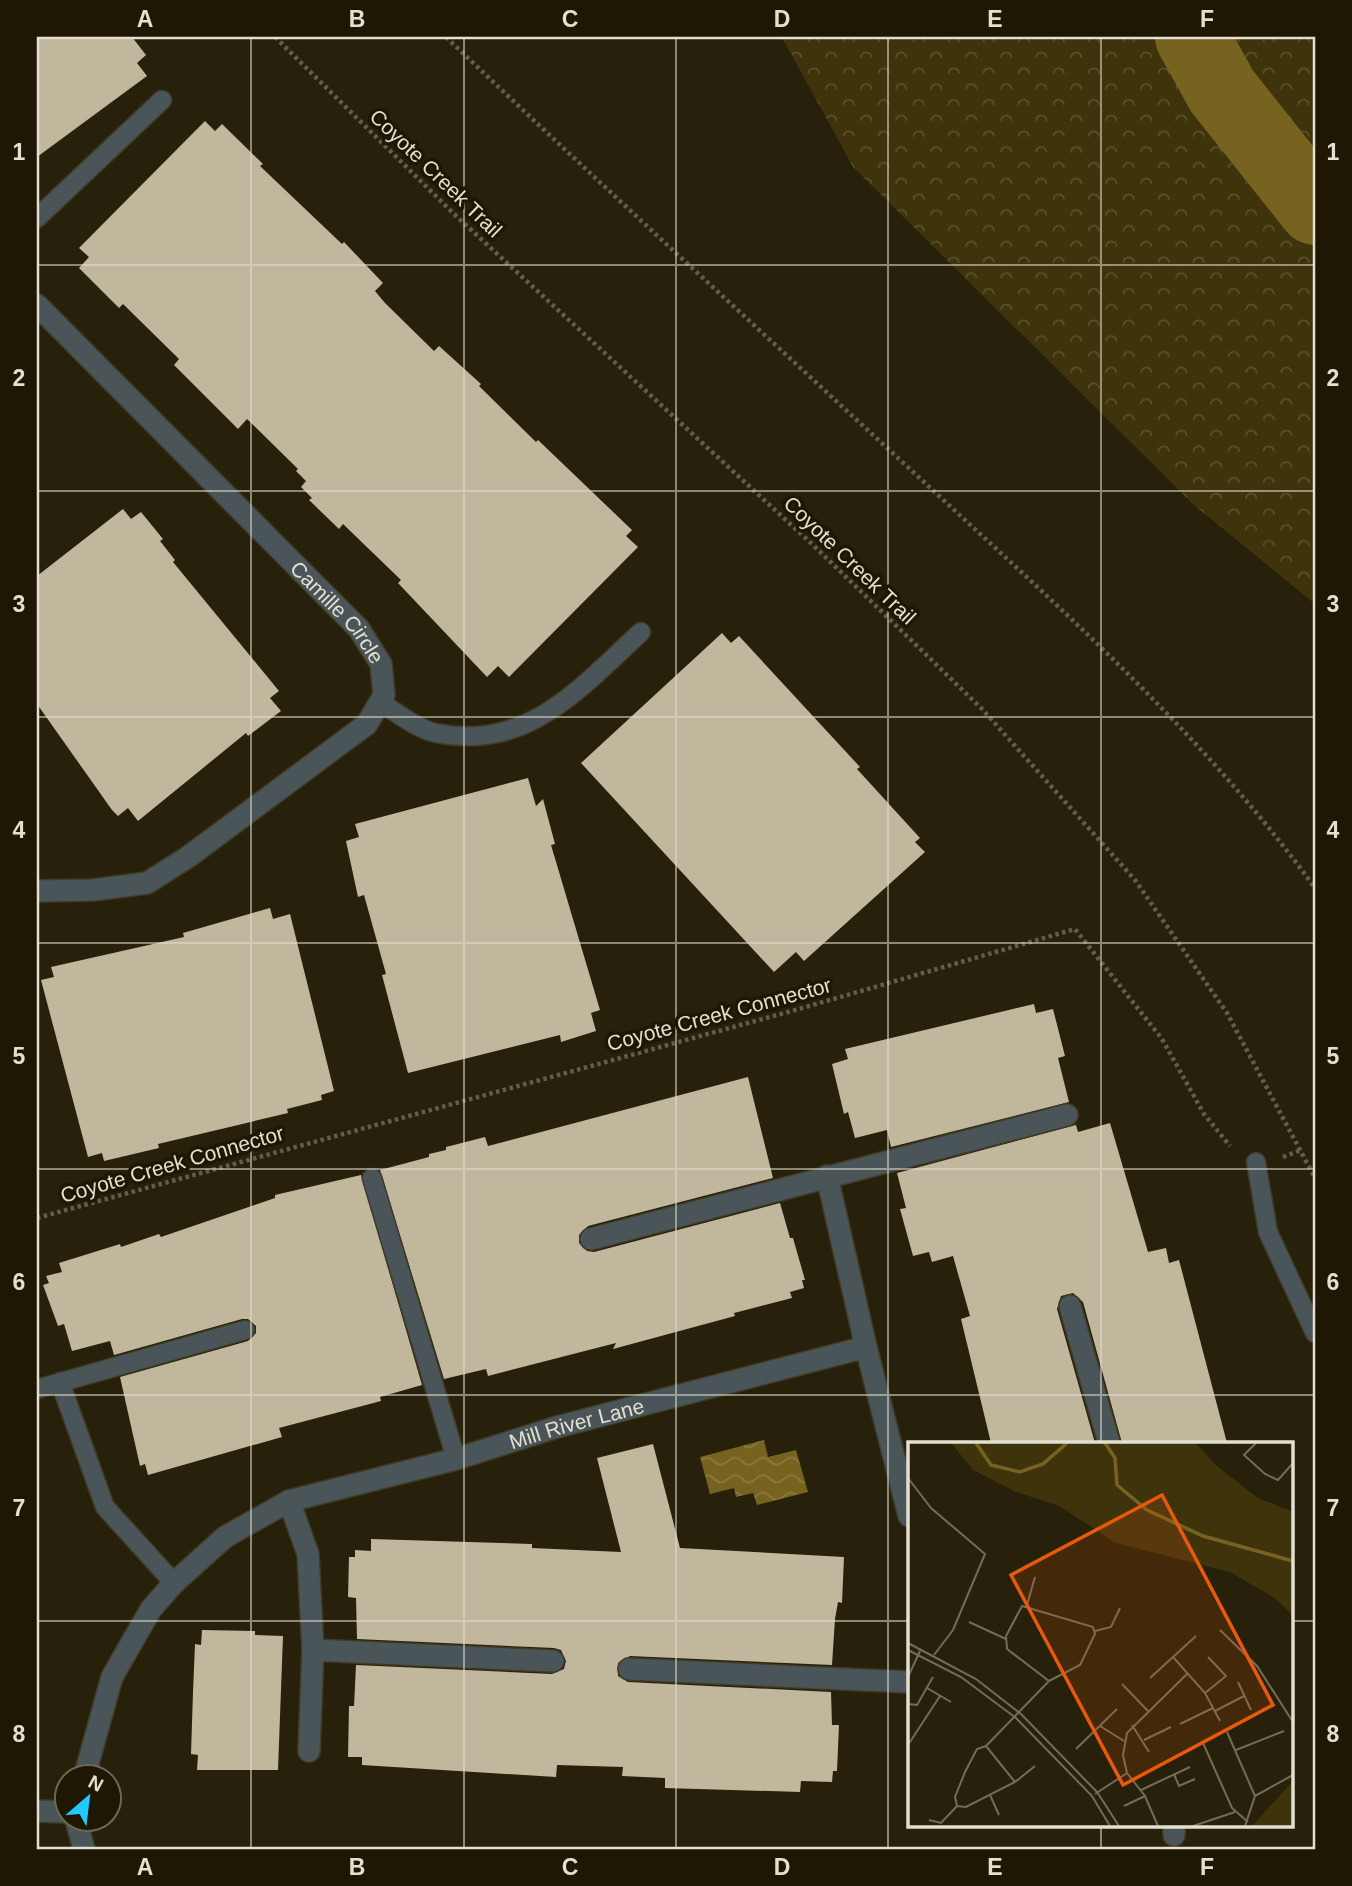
<svg xmlns="http://www.w3.org/2000/svg" width="1352" height="1886" font-family="Helvetica,sans-serif">
<defs>
<pattern id="forest-crowns" width="20" height="18" patternUnits="userSpaceOnUse" patternTransform="scale(1.75)"><rect width="20" height="18" fill="#3f330c"/><path d="M2 6a3 3 0 1 1 6 0M12 15a3 3 0 1 1 6 0" fill="none" stroke="#5b502e"/></pattern>
<pattern id="water-waves" width="16" height="10" patternUnits="userSpaceOnUse" patternTransform="scale(1.75)"><rect width="16" height="10" fill="#776320"/><path d="M0 5q4-4 8 0t8 0" fill="none" stroke="#8a793f"/></pattern>
</defs>
<rect width="100%" height="100%" fill="#27200a"/>
<!-- forest -->
<path fill="url(#forest-crowns)" d="M782 37H1315V604L1194 505 853 167Z"/>
<!-- water -->
<path fill="url(#water-waves)" d="M764 1440 768 1457 796 1450 808 1492 757 1505 753 1493 736 1497 734 1488 710 1494 700 1457Z"/>
<g fill="none" stroke-linecap="round" stroke-linejoin="round">
<!-- river -->
<path stroke="#776320" stroke-width="74" d="M1192 37 1222 91 1315 208"/>
</g>
<!-- building -->
<path fill="#c0b79d" d="M37 37H132L146 55 137 63 147 76 37 157Z
M205 121 215 131 222 124 263 164 260 166 342 244 344 242 383 283 375 291 385 303 434 351 439 346 481 384 479 386 536 442 538 440 632 530 626 536 638 547 509 677 498 666 487 677 398 583 401 580 343 524 339 529 309 500 312 498 301 487 306 481 296 471 298 469 247 419 238 429 174 365 179 359 123 304 119 308 79 268 89 257 79 248Z
M123 509 131 519 141 512 163 539 160 541 175 560 173 562 279 691 270 698 281 711 248 736 246 733 138 821 128 808 118 816 112 810 37 704V576Z
M722 633 731 643 739 636 860 767 857 769 920 838 915 842 925 852 804 961 796 952 774 972 581 763Z
M528 778 536 806 543 799 555 844 551 845 600 1010 591 1013 596 1031 561 1042 560 1035 408 1073 382 975 386 974 364 895 358 897 346 841 359 837 355 824Z
M270 908 273 919 290 914 334 1091 321 1095 322 1100 287 1109 288 1113 158 1144 159 1148 104 1161 102 1153 88 1157 41 980 54 977 51 967 184 937 183 933Z
M1034 1004 1036 1013 1053 1009 1065 1056 1058 1058 1069 1102 891 1147 887 1130 855 1138 848 1112 844 1114 832 1064 848 1059 845 1049Z
M748 1077 773 1178 588 1226 579 1235V1243L587 1251 594 1252 780 1203 790 1238H793L805 1280H802L804 1288 790 1292 792 1298 734 1313 735 1316 613 1349 616 1343 488 1376 486 1369 444 1379 380 1170 429 1157V1154L446 1150V1147L485 1137 488 1146Z
M1110 1123 1148 1252 1166 1248 1169 1263 1179 1260 1227 1443H1122L1083 1302 1073 1293 1061 1296 1057 1309 1095 1443H991L961 1319 970 1316 953 1256 932 1262 929 1252 913 1256 900 1209 906 1208 897 1173 1076 1125 1078 1132Z
M361 1175 422 1385 380 1397 381 1401 279 1428 282 1437 148 1475 145 1464 140 1466 120 1377 248 1341 256 1333V1326L248 1319H242L114 1355 110 1341 72 1351 64 1324 58 1326 43 1285 49 1283 46 1276 62 1272 59 1263 120 1244 121 1247 159 1234 161 1237 275 1198V1195Z
M653 1444 680 1548 844 1557 842 1603 838 1602 835 1619 832 1665 630 1656 618 1663V1676L628 1682 831 1692 832 1725H839L837 1771H833L832 1782 801 1781 800 1792 665 1788V1778L622 1776 623 1767 557 1765 556 1777 362 1765V1757H348L349 1706H354L356 1665 552 1674 564 1669 566 1661 561 1650 554 1648 357 1639 356 1598 348 1597 349 1557H355V1550L371 1551V1539L532 1544V1548L621 1552 597 1458Z
M202 1630 255 1631V1635L283 1636 278 1770H197L198 1755 191 1754 193 1692 195 1644 201 1645Z"/>
<g fill="none" stroke-linecap="round" stroke-linejoin="round">
<defs>
<path id="lane" d="M37 218 162 100
M380 702C396 712 417 729 436 733 527 752 580 688 641 632
M1256 1162 1268 1232 1315 1333
M372 1178 456 1459
M60 1382 105 1507 174 1583
M37 1389 245 1330"/>
<g id="street">
<path id="s1" d="M37 305 359 629 381 664 384 695 367 724 188 857 147 883 93 890 37 891"/>
<path d="M827 1176 866 1347 909 1516"/>
<path d="M591 1239 1067 1115"/>
<path d="M1070 1306 1109 1443"/>
<path d="M289 1501 308 1554 313 1650 309 1751"/>
<path d="M313 1650 553 1661"/>
<path d="M629 1669 909 1682"/>
<path id="s2" d="M84 1778 112 1677 151 1609 174 1583 225 1537 289 1501 456 1459 557 1427 866 1347"/>
<path d="M37 1811 66 1812"/>
<path d="M76 1820 84 1849"/>
<path d="M1174 1835V1825"/>
</g>
</defs>
<!-- lane casing -->
<use href="#lane" stroke="#413b26" stroke-width="21"/>
<!-- street casing -->
<use href="#street" stroke="#413b26" stroke-width="24"/>
<!-- path -->
<path stroke="#635d4a" stroke-width="4.5" stroke-dasharray="3.5 3.5" stroke-linecap="butt" d="M275 37 455 215 813 545 982 709 1135 880 1227 1013 1315 1178
M446 37C604 188 765 335 925 483 1062 610 1205 736 1315 888
M1283 1157 1301 1150
M37 1218 799 1009 1075 929 1162 1039 1204 1114 1230 1146"/>
<!-- lane -->
<use href="#lane" stroke="#4a555a" stroke-width="18"/>
<!-- street -->
<use href="#street" stroke="#4a555a" stroke-width="21"/>
</g>
<!-- grid -->
<path fill="none" stroke="#e3dfd1" stroke-width="2" stroke-opacity="0.55" d="M251 37V1849M464 37V1849M676 37V1849M888 37V1849M1101 37V1443M37 265H1315M37 491H1315M37 717H1315M37 943H1315M37 1169H1315M37 1395H1315M37 1621H909M1291 1621H1315M1101 1825V1849"/>
<g text-anchor="middle" dominant-baseline="central" stroke-width="7" stroke-linejoin="round" paint-order="stroke">
<!-- street labels -->
<g font-size="21" fill="#e3dfd1" stroke="#1e1703">
<text transform="translate(436 173) rotate(44)">Coyote Creek Trail</text>
<text transform="translate(850 560) rotate(44)">Coyote Creek Trail</text>
<text stroke="none"><textPath href="#s1" startOffset="430">Camille Circle</textPath></text>
<text transform="translate(719 1014) rotate(-15)">Coyote Creek Connector</text>
<text transform="translate(172 1164) rotate(-16)">Coyote Creek Connector</text>
<text stroke="none"><textPath href="#s2" startOffset="658">Mill River Lane</textPath></text>
</g>
</g>
<!-- overview -->
<g transform="translate(908 1442)">
<rect width="385" height="385" fill="#27200a"/>
<path d="M43 1H288L310 25 350 56 385 70V173L365 155 322 130 208 101 151 64 108 50 65 28Z" fill="#3f330c"/>
<path d="M385 339V384H346L345 383Z" fill="#3f330c"/>
<path fill="none" stroke="#776320" stroke-width="3.5" d="M68 1 83 23 112 30 135 22 159 1M197 1 207 16 209 43 239 68 295 94 385 119"/>
<path fill="none" stroke="#726c5a" stroke-width="2" d="M348 1 336 13 357 32 370 38 385 21M0 36 23 66 77 112 45 188 26 213M119 163 127 135M114 164 185 185 187 192 172 223 141 239 99 207 98 194ZM61 180 98 197M312 188 349 224 385 280M187 189 203 185 212 166M0 201 68 237 113 272 189 350 211 384M0 208 53 235 108 276 184 354 202 384M265 215 297 251 312 279M0 235 12 209M242 236 288 194M330 240 343 268M214 242 240 269M19 246 43 260M297 251 318 234 300 215M0 262 9 263 25 235M307 269 336 254M272 282 305 266M224 283 241 310M192 284 216 299M319 290 347 354 337 384M236 298 263 285M295 301 324 366 340 380M0 303 32 254M78 304 107 340 58 365 49 364 47 355 57 330 69 307ZM78 304 141 239M168 307 209 267M328 308 376 289M219 331 215 313 219 291 279 232M219 331 237 354 250 384M266 332 271 344 287 337M107 340 127 324M233 348 282 325M187 352 219 331M82 353 91 373M347 354 385 333M216 364 237 354M21 378 33 381 49 364M285 384 327 370"/>
<path fill="#e8590c" fill-opacity="0.15" stroke="#e8590c" stroke-width="3.5" d="M254 53 365 263 215 343 103 133Z"/>
<rect width="385" height="385" fill="none" stroke="#e3dfd1" stroke-width="3.5"/>
</g>
<!-- border -->
<rect width="1352" height="1886" fill="none" stroke="#1e1703" stroke-width="77"/>
<!-- north arrow -->
<g transform="translate(88 1798) rotate(28)"><circle r="33" fill="#1e1703" stroke="#6d6755" stroke-width="2"/>
<path d="M0-5L12 26L0 18L-12 26Z" fill="#22c9fd"/>
<text y="-10" font-size="19" font-weight="bold" text-anchor="middle" fill="#e3dfd1">N</text>
</g>
<rect x="38" y="38" width="1276" height="1810" fill="none" stroke="#e3dfd1" stroke-width="2.5"/>
<g font-size="23" text-anchor="middle" font-weight="bold" fill="#e3dfd1">
<text x="145" y="27">A</text>
<text x="357" y="27">B</text>
<text x="570" y="27">C</text>
<text x="782" y="27">D</text>
<text x="995" y="27">E</text>
<text x="1207" y="27">F</text>
<text x="19" y="160">1</text>
<text x="1333" y="160">1</text>
<text x="19" y="386">2</text>
<text x="1333" y="386">2</text>
<text x="19" y="612">3</text>
<text x="1333" y="612">3</text>
<text x="19" y="838">4</text>
<text x="1333" y="838">4</text>
<text x="19" y="1064">5</text>
<text x="1333" y="1064">5</text>
<text x="19" y="1290">6</text>
<text x="1333" y="1290">6</text>
<text x="19" y="1516">7</text>
<text x="1333" y="1516">7</text>
<text x="19" y="1742">8</text>
<text x="1333" y="1742">8</text>
<text x="145" y="1875">A</text>
<text x="357" y="1875">B</text>
<text x="570" y="1875">C</text>
<text x="782" y="1875">D</text>
<text x="995" y="1875">E</text>
<text x="1207" y="1875">F</text>
</g>
</svg>
